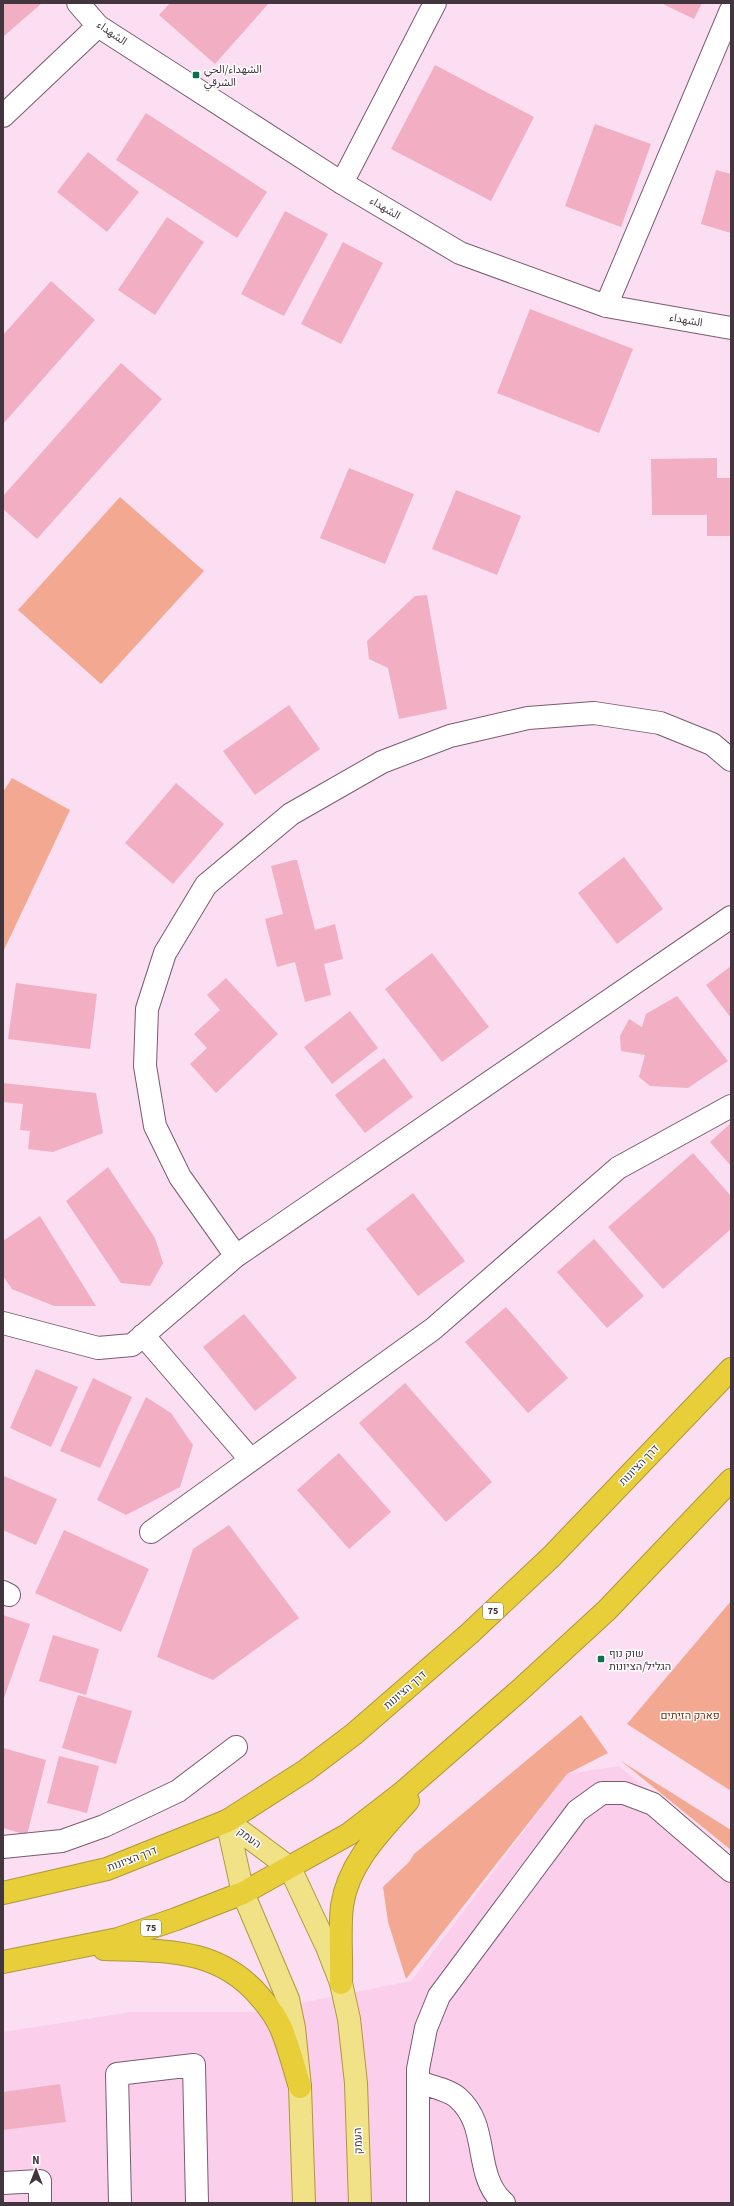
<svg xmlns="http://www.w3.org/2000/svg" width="734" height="2206" font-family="'Source Sans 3','Noto Sans Arabic',Heebo,sans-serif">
<rect width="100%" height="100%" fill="#fbdef1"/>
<!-- built -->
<path fill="#fbcfec" d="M619 1766 731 1859V2203H3V2032L131 2012H256L411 1981 567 1774Z"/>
<!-- green -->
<path fill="#f3a991" d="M120 497 204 571 101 684 18 610Z
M12 778 70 810 3 952V792Z
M731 1601V1791L627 1724Z
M581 1715 608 1753 567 1774 406 1979 388 1922 383 1887 409 1862 414 1854Z
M621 1761 731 1830V1850Z"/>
<!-- building -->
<path fill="#f2afc3" d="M3 3H42L4 36Z
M170 3H269L215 64 159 15Z
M661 3H702L694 19Z
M435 65 534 117 491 201 391 149Z
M146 113 267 192 237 238 116 160Z
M595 124 651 144 621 227 565 206Z
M88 152 139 192 107 232 57 192Z
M716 170 731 174V233L701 224Z
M285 211 328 234 284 316 241 294Z
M167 217 204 242 155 315 118 290Z
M343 242 383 263 341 344 301 324Z
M51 281 95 320 3 424V335Z
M530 309 633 349 599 433 497 393Z
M121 363 162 399 37 539 3 509V496Z
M717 458V478H731V536H707V515H652L651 459Z
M349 468 414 494 385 564 320 538Z
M456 490 521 516 497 575 432 549Z
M427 595 447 709 399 719 388 668 369 659 367 641 415 596Z
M289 705 320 749 255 795 223 751Z
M176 783 224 824 173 884 125 843Z
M624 857 663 909 617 944 578 893Z
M294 860H297L315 930 335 924 343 959 324 964 331 995 305 1002 295 962 277 967 265 919 283 914 271 866Z
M432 953 489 1027 442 1062 385 989Z
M731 966V1018L706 985Z
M226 978 278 1034 216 1093 190 1064 207 1048 194 1034 220 1010 207 995Z
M16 983 97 994 90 1049 8 1039Z
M677 996 728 1061 688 1088 650 1086 639 1077 645 1055 621 1051 620 1036 629 1019 642 1027 646 1014Z
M350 1011 378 1048 332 1084 304 1047Z
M384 1058 413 1097 365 1133 335 1095Z
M3 1083 96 1093 103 1133 53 1152 28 1149 30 1131 20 1130 23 1104 3 1102Z
M731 1123V1166L710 1142Z
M693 1153 731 1196V1229L663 1289 608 1227Z
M108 1167 155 1238 163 1263 150 1286 121 1283 66 1201Z
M413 1193 465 1261 418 1296 366 1229Z
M40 1216 96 1306H54L12 1289 3 1276V1241Z
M594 1239 644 1296 607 1328 557 1272Z
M506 1307 568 1378 528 1413 465 1342Z
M244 1314 297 1378 255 1411 203 1347Z
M36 1369 78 1387 51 1447 10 1428Z
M93 1378 132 1397 100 1468 60 1451Z
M405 1383 492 1482 446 1522 359 1423Z
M146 1397 171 1413 193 1445 180 1487 126 1515 97 1500Z
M339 1453 391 1512 349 1549 297 1490Z
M4 1476 57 1499 36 1545 3 1530Z
M229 1525 299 1618 213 1680 157 1657 193 1549Z
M64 1530 149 1569 121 1632 35 1593Z
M3 1615 30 1624 3 1701Z
M53 1635 99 1649 86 1695 39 1681Z
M78 1695 132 1711 116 1764 62 1748Z
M3 1748 46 1760 27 1835 3 1828Z
M59 1756 99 1766 87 1813 47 1803Z
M60 2084 66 2122 3 2130V2092Z"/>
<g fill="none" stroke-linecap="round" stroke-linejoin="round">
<defs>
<path id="minor" d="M78 3 98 26 342 183 460 253 606 306 731 328
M3 116 98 26
M342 183 435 3
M606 306 731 10
M236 1256 180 1177 155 1126 145 1066 147 1009 165 953 206 885 291 814 382 762 450 736 528 718 594 713 660 723 712 744 731 760
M3 1323 98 1348 132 1345 236 1256 731 917
M143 1335 251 1460
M151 1532 433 1329 618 1168 731 1106
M3 1592 9 1595
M3 1847 62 1841 104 1826 178 1791 236 1747
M418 2082C430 2086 449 2090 458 2098 491 2127 472 2175 504 2203
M3 2183 40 2181V2203
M120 2203 117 2074 194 2065 197 2203
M418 2203V2069L426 2028 439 1996 577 1811 602 1793H624L653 1804 731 1871"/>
<path id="major" d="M227 1821 290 1868 327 1947 341 1983 349 2019 356 2083 360 2203
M227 1821 243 1893 288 1999 294 2028 300 2087 304 2203"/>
<path id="highway" d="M3 1893 107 1869 227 1821 305 1771 354 1734 469 1634 552 1556 731 1369
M104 1949C164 1951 219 1947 261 1998 269 2007 276 2017 281 2028 289 2047 294 2068 300 2087
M3 1962 118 1939 176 1919 243 1893 349 1834 402 1793 520 1690 607 1610 731 1480
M341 1983C342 1958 339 1931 342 1906 348 1863 381 1831 408 1801"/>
</defs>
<!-- minor casing -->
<use href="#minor" stroke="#7a5b70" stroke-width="24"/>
<!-- major casing -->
<use href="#major" stroke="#ae983a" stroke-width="24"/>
<!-- highway casing -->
<use href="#highway" stroke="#ae983a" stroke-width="24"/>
<!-- minor -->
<use href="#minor" stroke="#fff" stroke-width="22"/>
<!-- major -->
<use href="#major" stroke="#f1e288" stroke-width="22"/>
<!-- highway -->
<use href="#highway" stroke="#e8ce38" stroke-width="22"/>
</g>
<!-- markers -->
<g fill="#0b7148" stroke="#fff" stroke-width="1.5">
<rect x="192" y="71" width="8" height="8" rx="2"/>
<rect x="597" y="1655" width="8" height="8" rx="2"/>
</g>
<g text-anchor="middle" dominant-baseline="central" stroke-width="3" stroke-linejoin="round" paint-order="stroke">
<!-- shield labels -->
<g fill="#fff" stroke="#7b7278" stroke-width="1">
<rect x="483" y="1603" width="20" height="16" rx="3"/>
<rect x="141" y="1920" width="20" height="16" rx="3"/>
</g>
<g font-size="10" font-weight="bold" fill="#43353e">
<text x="493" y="1611">75</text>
<text x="151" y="1928">75</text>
</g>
<!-- street labels -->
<g font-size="11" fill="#43353e" stroke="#fff">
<text transform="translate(112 33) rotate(35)">الشهداء</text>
<text transform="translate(385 208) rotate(31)">الشهداء</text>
<text transform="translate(686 320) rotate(10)">الشهداء</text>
<text transform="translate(639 1465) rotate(-46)">דרך הציונות</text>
<text transform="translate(405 1690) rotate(-41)">דרך הציונות</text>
<text transform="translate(249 1838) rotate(36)">העמק</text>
<text transform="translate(132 1859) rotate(-21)">דרך הציונות</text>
<text transform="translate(358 2141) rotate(-92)">העמק</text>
</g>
<!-- poi labels -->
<g font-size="11" fill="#43353e" stroke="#fff" text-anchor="start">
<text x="204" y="69">الشهداء/الحي<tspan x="204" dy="13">الشرقي</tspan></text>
<text x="609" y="1653">שוק נוף<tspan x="609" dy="13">הגליל/הציונות</tspan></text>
</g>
<!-- park labels -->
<g font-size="11" fill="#852800" stroke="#fff">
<text x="690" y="1715">פארק הזיתים</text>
</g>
</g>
<!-- border -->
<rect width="734" height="2206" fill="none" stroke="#43353e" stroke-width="8"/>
<!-- north arrow -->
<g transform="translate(36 2170)" stroke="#ffffff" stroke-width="3" paint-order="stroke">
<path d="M0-3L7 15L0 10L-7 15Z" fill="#43353e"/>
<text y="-6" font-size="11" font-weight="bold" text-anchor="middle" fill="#43353e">N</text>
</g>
</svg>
